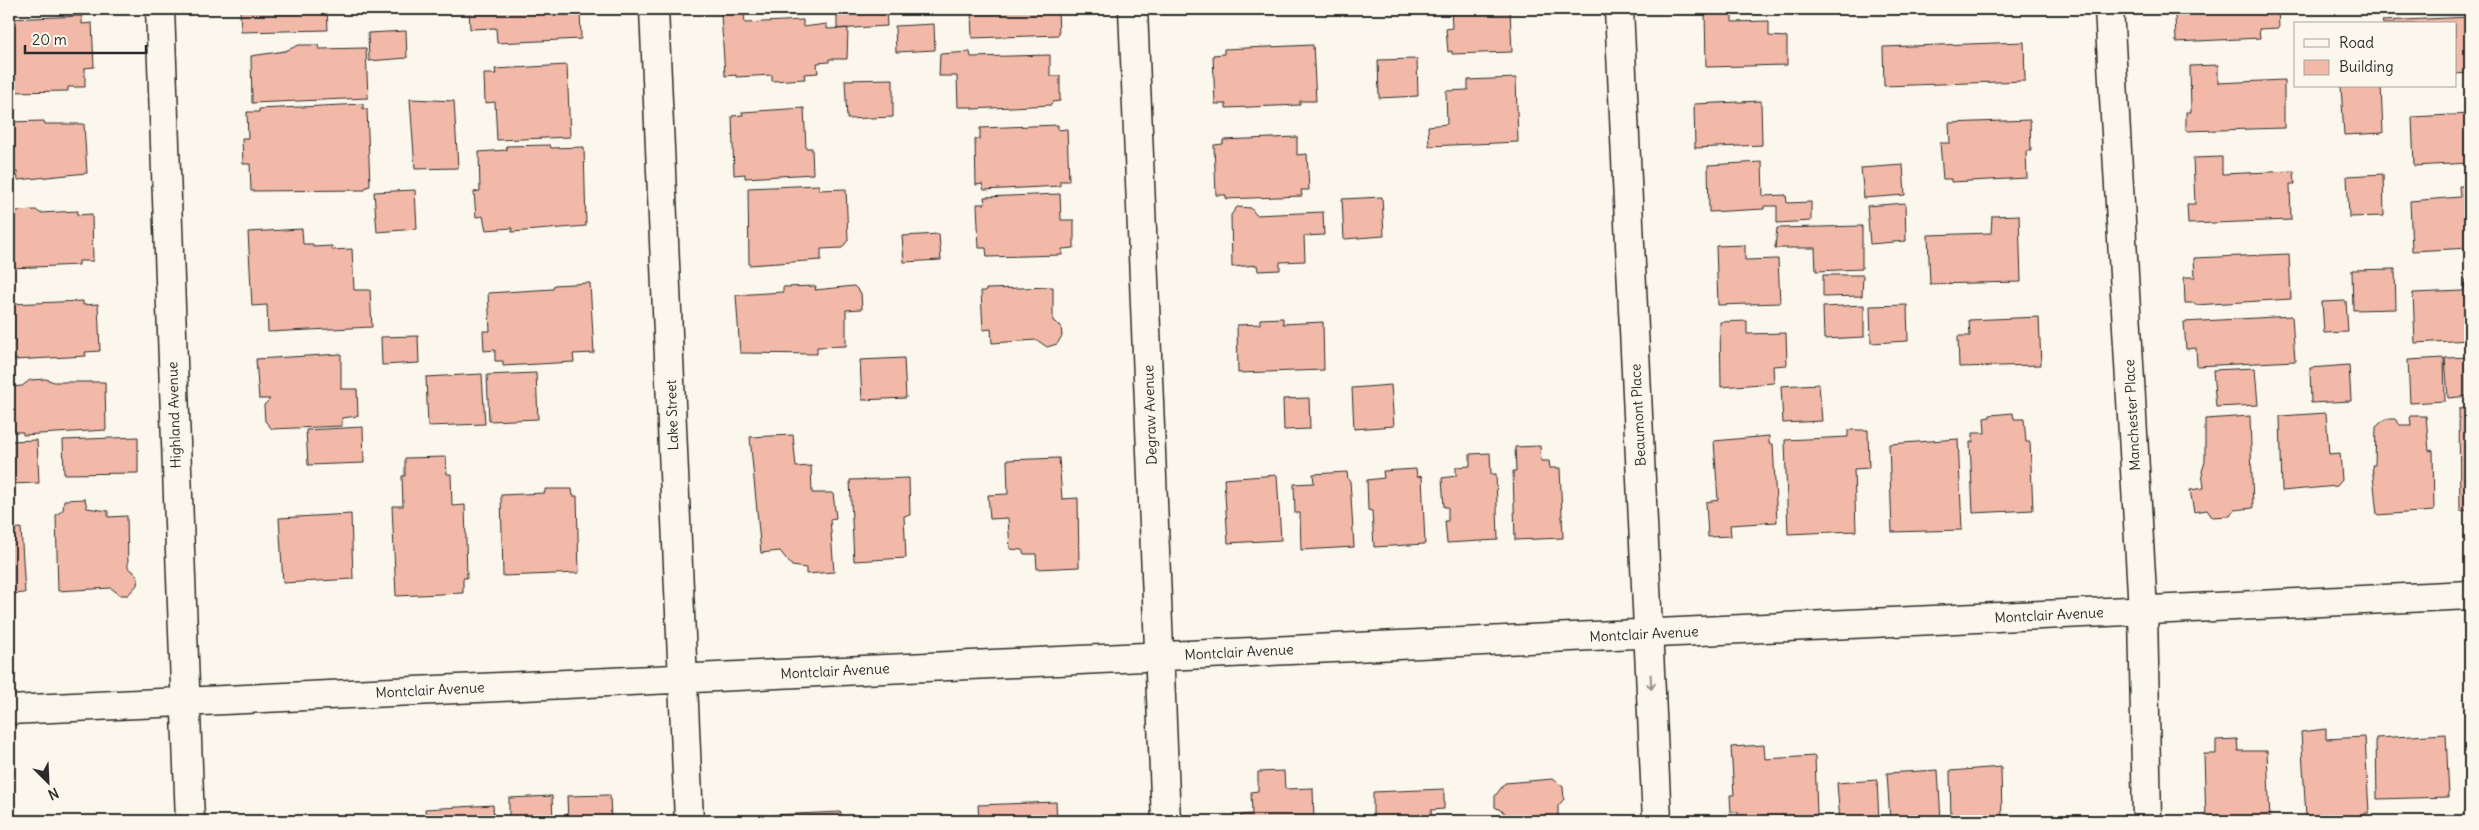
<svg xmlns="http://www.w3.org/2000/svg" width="2479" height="830" font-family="Delius,sans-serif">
<rect width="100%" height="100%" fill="#fbf7ec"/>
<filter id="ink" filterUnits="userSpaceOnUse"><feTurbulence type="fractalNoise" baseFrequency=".02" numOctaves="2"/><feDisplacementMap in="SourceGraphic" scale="10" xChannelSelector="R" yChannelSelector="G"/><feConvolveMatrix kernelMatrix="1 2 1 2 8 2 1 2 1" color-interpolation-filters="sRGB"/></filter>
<g filter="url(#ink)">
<!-- building -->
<path fill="#f2b9a8" stroke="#2b2b2b" d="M240 9H327L328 30 241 32Z
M469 9H580L581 39 497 43 496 28 470 29Z
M837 9H886L887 26 837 29Z
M971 9H1058L1059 35 972 38Z
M1451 9H1510L1512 52 1452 54V51L1448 52 1446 29 1452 28Z
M1705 9H1732V22L1769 21V36L1787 37V65L1706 67Z
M2184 9H2278L2279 28 2259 29 2260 38 2176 42 2175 15 2184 14Z
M721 14H744L745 23 803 20V27L827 24V29L848 28 847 59H829V62L817 63 818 73 804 74 805 79 772 81V75L736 77V75L725 76Z
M82 16V24L92 23 94 67 85 68V87H68V91L9 92V19Z
M2470 17V73L2455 74V24H2383L2382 21Z
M934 24 935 50 896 52 895 26Z
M406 31 407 58 369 61 368 33Z
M2024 42 2025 81 1884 86 1883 47Z
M299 45H318L319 49 366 48 368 98 252 103 251 56 285 51Z
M1313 45 1316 101H1300V105L1226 108V104H1215L1213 55 1224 54V49Z
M970 52 971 57 1050 55V76H1060V101L1052 102 1051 105 972 109V107H958L957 76H939L940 54Z
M1417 59 1418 96 1379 98 1378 60Z
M567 65 570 137 497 140 495 102 485 103 484 74H496L495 69Z
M2218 65V83L2284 80V128L2186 131V112H2191L2190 66Z
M1516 78 1518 142 1429 146 1428 126 1447 124 1446 91 1468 90V80Z
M893 79V117L847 119 845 80Z
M2341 86H2381L2383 133 2344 135Z
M410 99 454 101 458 168 415 169Z
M1761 101 1762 145 1695 148 1694 104Z
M363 104V109H367L370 186 366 187 365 190 251 191 250 164H243L242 138H248L247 112H259V109Z
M804 108 806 148H812L813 174 745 178V174L734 175 732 116 743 115 742 112Z
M2470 114V163L2414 166 2412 117Z
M2030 120 2031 151H2026L2027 178 1951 182V179H1943L1940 143H1950L1949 123Z
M44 121 45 124H84L87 173 18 180 17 172H9V122Z
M1058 125V130L1067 129 1069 181H1060V186L984 190 982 184 976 185 975 139H980V128Z
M1297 137V155L1307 154 1309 190H1301L1302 196 1226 199V195H1216L1214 145 1223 144V140Z
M550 145 551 148 584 147 586 226 512 232V228L486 230 483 216 476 217 474 192 480 191 479 152 507 150 506 146Z
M2222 157V174L2294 171 2295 184H2290L2291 220 2188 224 2187 204H2195L2193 158Z
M1762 162 1763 196 1786 195 1787 203 1811 202V221L1777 223V206H1764V209L1709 212 1708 165Z
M1903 165 1905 195 1864 198 1861 168Z
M2383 174 2384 216 2349 217 2347 176Z
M819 185V190L846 189 848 240 842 248 821 249V260L749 265 748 188Z
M2459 186H2470V248L2412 251 2410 201 2460 197Z
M415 190 417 229 377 232 374 192Z
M1060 194 1061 220H1074V248L1062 249V255L987 257 986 248H979L977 204H985L984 197Z
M1382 197 1384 236 1344 239 1342 199Z
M1905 203 1906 241 1870 244 1867 206Z
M1237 207 1251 208 1256 215 1323 212 1324 235 1304 236 1305 261 1280 262V270L1258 271 1257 265 1232 267 1231 215Z
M36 210 40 213 78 211 77 215 92 214 93 261H79V265L11 268V265H9V216L13 215 15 211Z
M2019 215 2021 282 1930 284 1928 235 1991 233 1992 216Z
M1862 226V269L1816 271 1815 248H1775L1777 228Z
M302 229 303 244H313V247L332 246V250L352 249 354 290H370L372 327 268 332 267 305 252 306 248 232Z
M939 234 941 260 904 262 902 236Z
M1745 245V260L1778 259 1780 303 1718 305 1716 246Z
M2289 254 2291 299 2195 305V303H2185L2184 277H2195L2194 258Z
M2395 269 2396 309 2353 310 2352 270Z
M1823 275H1863L1862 296 1823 297Z
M2466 279H2470V340L2415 343 2413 293 2463 291Z
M590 283 594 353 573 354 574 362 503 366V361H495V350L484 351 483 331H490L488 293 553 289 554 285Z
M816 286 815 290 854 286 861 293 862 309 846 310V346L817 347V354L740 353 736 295 783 292V287Z
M1053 287V321L1061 326 1062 336 1057 344 1047 347 1037 340 992 343 991 329 983 330 981 291H986V289Z
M83 301V305L98 304 100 351 85 352 86 356 14 360 13 356 9 357 11 304Z
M2346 301 2348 332 2324 333 2322 302Z
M1864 305V337L1824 339 1823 307Z
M1907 305 1908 341 1871 343 1870 306Z
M2292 316 2295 361 2197 366 2196 348 2186 349 2184 322Z
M2039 317 2041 365 1959 367 1958 336H1970L1969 320Z
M1283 318V324L1323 322 1324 370 1238 373 1237 325 1260 324V319Z
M1747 321V334L1786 333 1787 365 1773 366 1774 383 1721 387 1720 322Z
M418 336 419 363 382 365 381 337Z
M341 354V389H357L358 416 342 418V426L272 429 265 421 264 405 270 399H259L256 359Z
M2470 357V396L2448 398 2445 358Z
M904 358 906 398 862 400 860 360Z
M2444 358 2445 401 2410 403 2408 360Z
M2349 365 2351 401 2311 403 2310 368Z
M2255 368 2258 405 2216 407 2213 370Z
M536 373 538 419 489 421 487 375Z
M482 374 485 424 428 426 426 377Z
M46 379 54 382H105L106 430 23 435V432H13V429L9 427 11 387 22 386 30 380Z
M1819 384 1822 421 1783 423 1781 386Z
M1391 385 1394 426 1354 429 1352 388Z
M1309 398 1310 429 1284 430 1283 399Z
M2470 408V510L2460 511 2459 409Z
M2013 413 2014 419H2024L2026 442H2030L2033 510 1973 513 1970 442H1973V433H1985L1984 418 1990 417V415Z
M2326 413 2329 454 2340 453 2342 480 2337 486 2282 491 2280 416Z
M2250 416 2253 508 2234 510 2230 516 2212 517 2207 510 2194 512 2190 490 2204 488 2202 471 2205 462V419Z
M2410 416H2426L2429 451 2433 450 2434 511 2377 515 2372 465H2375L2376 427 2385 419H2395L2400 425H2411Z
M363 427 364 463 308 465 306 430Z
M1848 430H1868L1869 468 1854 469 1856 531 1788 534 1785 440 1848 437Z
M793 435 796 467 811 466 812 493H833L836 518 830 519 834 572 806 574V568L792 566 780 551 761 553 750 437Z
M1769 436V444H1773L1777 522 1730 525 1731 536 1708 537 1706 502 1718 500 1714 441Z
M138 437V473L64 474 63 440Z
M1958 439 1962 530 1892 532 1889 444Z
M37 440 39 483 9 484V441Z
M1540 446 1541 461H1549L1550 468H1560L1563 538 1515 540 1513 471H1516L1515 447Z
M1490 453 1491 474H1496L1498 540 1447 543 1445 521H1448V507H1444L1442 478 1456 476V467L1470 466V454Z
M446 457 447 474H451L452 506 465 505 467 578H463V593L396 596 392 506H403L402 476H405V458Z
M1059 458 1062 499 1078 498 1079 567 1037 569 1036 554H1024L1022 550 1010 549 1008 518 990 519 988 495 1008 494 1007 460Z
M1416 469 1417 477 1422 476 1425 544 1374 547 1372 511 1368 510 1367 480 1384 478 1383 471Z
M1347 472 1348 480H1350L1354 547 1301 550 1300 513H1295L1294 484 1314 483 1313 474Z
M1277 475 1281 540 1228 543 1224 479Z
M909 478 910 515 904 516 906 558 854 561 850 480Z
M545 489H572L573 496H577L579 573 503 576 501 495 545 493Z
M85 499 87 508 108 511V517L127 516 128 568 133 571 138 578 137 585 128 595H120L111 588 58 591 56 515 63 510 64 500Z
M351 514 353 579 283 583 279 518Z
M21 528 25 593 9 594V607V529Z
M2326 729V739L2365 737 2369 813H2365V821H2328L2327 816 2306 817 2301 732Z
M2470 733V796H2469L2468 734Z
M2446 734 2449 797 2377 799 2376 738Z
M2237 739 2238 751H2267L2270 821H2206L2204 754H2216V740Z
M1764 745 1765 759 1815 756 1817 815 1738 819V812H1731L1730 795H1734L1731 747Z
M2001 767 2002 821H1951L1950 771Z
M1938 770 1941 821H1890L1887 773Z
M1284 771 1285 789 1313 788 1314 821H1241V815L1252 814 1251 792 1258 791V772Z
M1553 779 1563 787 1564 799 1558 806V821H1505V813L1495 807V796L1505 783Z
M1877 780 1879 821H1840L1837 783Z
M1444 789V809L1431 810 1432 821H1373V792Z
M610 795 611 821H568L567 796Z
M552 796 553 821H509V798Z
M1056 802 1057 821H979L978 805Z
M493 805 494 821H426L425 809Z
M841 812V821H766L773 815Z"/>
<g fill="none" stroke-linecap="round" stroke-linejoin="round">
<defs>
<path id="minor" d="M160 9 190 821
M654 9 689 821
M1133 9 1166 821
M1619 9 1657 821
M2109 9 2143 611 2147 821
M9 710 2470 595"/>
</defs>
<!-- minor casing -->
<use href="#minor" stroke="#2b2b2b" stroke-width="31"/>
<!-- minor -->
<use href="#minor" stroke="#fbf7ec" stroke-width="28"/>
</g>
<!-- one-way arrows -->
<defs><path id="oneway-shaft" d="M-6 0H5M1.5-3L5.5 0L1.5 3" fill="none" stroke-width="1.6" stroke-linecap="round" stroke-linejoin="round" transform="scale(1.25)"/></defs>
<use stroke="#93918c" href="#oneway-shaft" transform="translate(1651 682) rotate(87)"/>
</g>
<g text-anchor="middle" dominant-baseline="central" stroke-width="4" stroke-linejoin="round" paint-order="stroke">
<!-- street labels -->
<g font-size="14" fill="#2b2b2b" stroke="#fbf7ec">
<text transform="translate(174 415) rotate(-92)">Highland Avenue</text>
<text transform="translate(672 415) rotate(-92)">Lake Street</text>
<text transform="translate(1150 415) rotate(-92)">Degraw Avenue</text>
<text transform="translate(1638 415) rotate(-93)">Beaumont Place</text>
<text transform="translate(2132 415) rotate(-93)">Manchester Place</text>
<text transform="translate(2049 615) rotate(-3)">Montclair Avenue</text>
<text transform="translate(1644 634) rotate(-3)">Montclair Avenue</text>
<text transform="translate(1239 652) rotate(-3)">Montclair Avenue</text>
<text transform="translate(835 671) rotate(-3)">Montclair Avenue</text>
<text transform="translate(430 690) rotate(-3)">Montclair Avenue</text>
</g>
</g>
<!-- margin -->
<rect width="2479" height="830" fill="none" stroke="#fbf7ec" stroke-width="30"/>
<rect x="15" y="15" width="2449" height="800" fill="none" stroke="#2b2b2b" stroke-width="2" filter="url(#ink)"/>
<!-- legend -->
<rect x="2294" y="22" width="162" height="65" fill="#fbf7ec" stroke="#a8a59f"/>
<rect x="2304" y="39" width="25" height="8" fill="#fbf7ec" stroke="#a8a59f"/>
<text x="2339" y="48" font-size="15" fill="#2b2b2b">Road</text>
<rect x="2304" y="60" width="25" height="15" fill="#f2b9a8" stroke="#a8a59f"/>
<text x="2339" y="72" font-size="15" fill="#2b2b2b">Building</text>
<!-- north arrow -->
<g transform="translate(48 782) rotate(156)" stroke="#fbf7ec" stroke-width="4" paint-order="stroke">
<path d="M0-4L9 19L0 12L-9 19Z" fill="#2b2b2b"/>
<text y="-8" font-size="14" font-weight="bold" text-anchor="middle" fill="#2b2b2b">N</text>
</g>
<!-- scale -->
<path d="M25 45v8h121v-8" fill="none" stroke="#2b2b2b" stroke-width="2.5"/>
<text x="32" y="45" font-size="15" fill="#2b2b2b" stroke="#fbf7ec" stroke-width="4" paint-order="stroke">20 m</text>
</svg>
